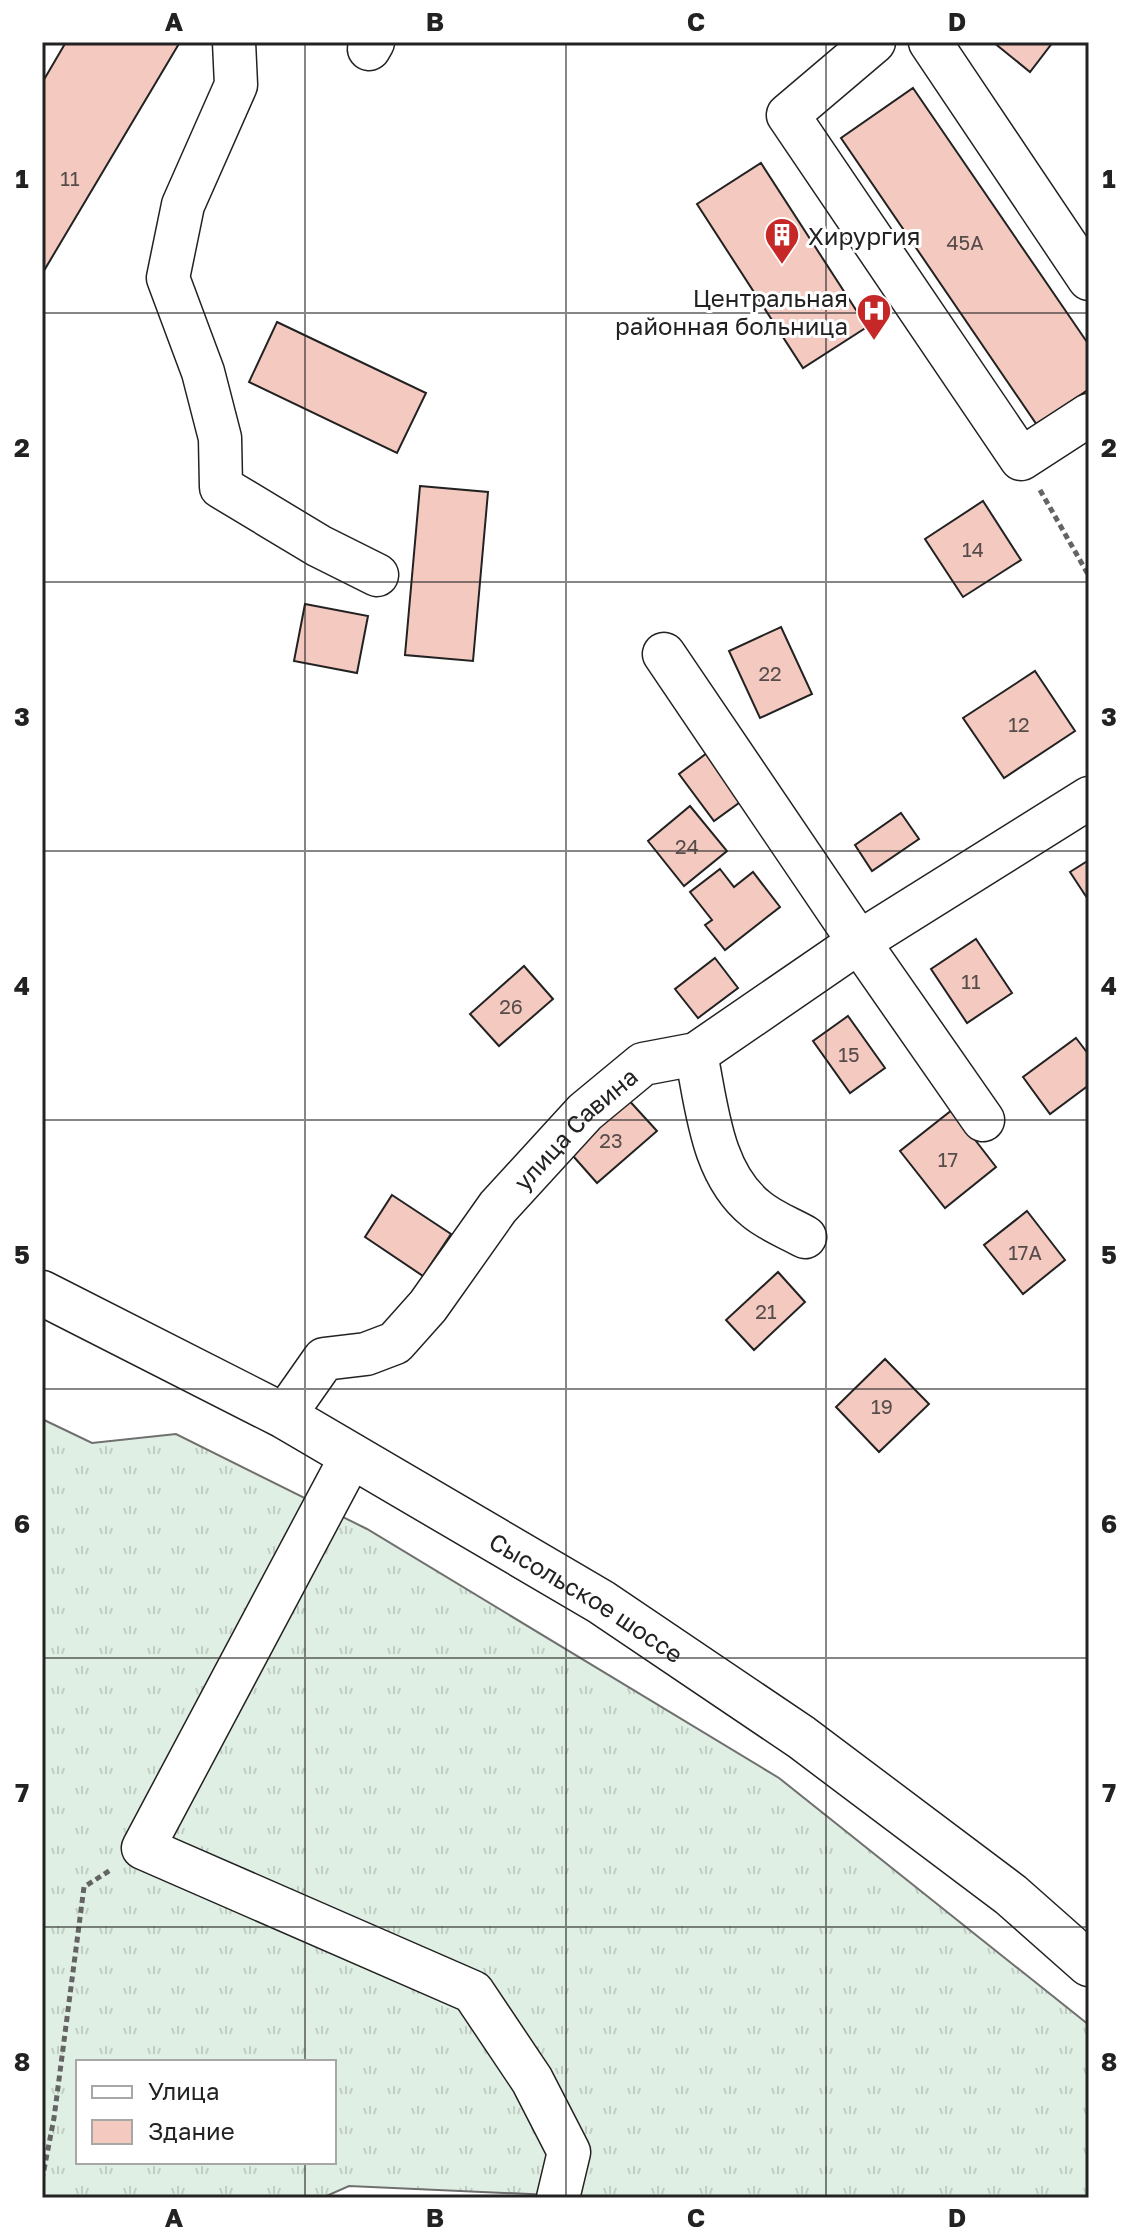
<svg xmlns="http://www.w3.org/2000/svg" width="1131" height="2240" font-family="'Golos Text',sans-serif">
<defs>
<pattern id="grass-tufts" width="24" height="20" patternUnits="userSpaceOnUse" patternTransform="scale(2)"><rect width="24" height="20" fill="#e0efe3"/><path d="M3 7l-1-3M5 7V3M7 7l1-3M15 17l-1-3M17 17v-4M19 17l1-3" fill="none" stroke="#c0cdc2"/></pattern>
</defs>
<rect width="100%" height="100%" fill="#fff"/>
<!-- grass -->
<path fill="url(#grass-tufts)" stroke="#6f6f6f" stroke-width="2" fill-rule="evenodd" d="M42 1419 92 1443 176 1434 367 1529 779 1778 1089 2025V2198H619L349 2186 322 2198H42ZM78 2062H334V2162H78Z"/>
<!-- building -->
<path fill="#f3c9c0" stroke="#222" stroke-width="2" d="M66 42H180L42 274V83Z
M993 42H1053L1030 72Z
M913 88 1089 345V389L1037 425 841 138Z
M761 163 867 327 803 368 697 204Z
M277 322 426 393 397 453 249 382Z
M420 486 488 492 473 661 405 655Z
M983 501 1021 560 963 597 925 539Z
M305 604 368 616 357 673 294 661Z
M781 627 812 694 760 718 729 651Z
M1035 671 1075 731 1004 778 963 718Z
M707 753 743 800 714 821 679 774Z
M690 806 727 851 684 886 648 841Z
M901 813 919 839 872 871 855 845Z
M1089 860V901L1070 872Z
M720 869 734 887 753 872 780 907 725 950 705 925 712 920 690 892Z
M976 939 1012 993 967 1023 931 969Z
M715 958 738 988 698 1018 675 989Z
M524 966 553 999 499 1046 470 1014Z
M848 1016 885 1068 850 1093 813 1041Z
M1076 1038 1089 1055V1085L1050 1114 1023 1077Z
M625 1096 657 1131 597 1183 566 1148Z
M952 1110 996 1167 945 1208 900 1151Z
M392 1195 451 1234 423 1276 365 1237Z
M1027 1211 1065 1260 1023 1294 984 1245Z
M778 1272 805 1302 754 1350 726 1320Z
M885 1359 929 1404 879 1452 836 1407Z"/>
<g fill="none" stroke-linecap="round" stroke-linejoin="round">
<defs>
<g id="minor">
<path d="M234 42 236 85 183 205 168 278 203 372 220 438 221 487 319 546 377 575"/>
<path d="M874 42 788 115 1021 459 1089 415"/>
<path d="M930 42 1089 279"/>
<path d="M369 49 373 42"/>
<path d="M664 654 859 942 983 1120"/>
<path d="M696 1054C707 1106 711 1173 756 1209 770 1221 789 1228 805 1237"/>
<path id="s1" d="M284 1416 324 1359 366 1354 395 1343 428 1306 498 1207 585 1112 643 1064 696 1054 859 942 1089 798"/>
<path d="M352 1455 143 1848 473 1992 532 2080 569 2152 558 2198"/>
</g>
<g id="highway">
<path id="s2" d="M42 1293 284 1416 601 1602 801 1737 1011 1895 1089 1964"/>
</g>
</defs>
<!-- minor casing -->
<use href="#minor" stroke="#222" stroke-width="45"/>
<!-- highway casing -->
<use href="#highway" stroke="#222" stroke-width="47"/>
<!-- path -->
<path stroke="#646464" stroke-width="5" stroke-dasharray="6 4" stroke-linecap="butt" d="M1040 490 1089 576
M42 2180 54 2118 84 1887 112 1869"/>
<!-- minor -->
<use href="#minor" stroke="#fff" stroke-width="42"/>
<!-- highway -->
<use href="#highway" stroke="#fff" stroke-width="44"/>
</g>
<!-- grid -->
<path fill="none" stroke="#222" stroke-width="2" stroke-opacity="0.55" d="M305 42V2062M566 42V2198M826 42V2198M42 313H1089M42 582H1089M42 851H1089M42 1120H1089M42 1389H1089M42 1658H1089M42 1927H1089M305 2162V2198"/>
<!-- icons -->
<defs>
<symbol id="building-pin" viewBox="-11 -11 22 30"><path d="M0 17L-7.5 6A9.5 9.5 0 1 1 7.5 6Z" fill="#c62828" stroke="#fff"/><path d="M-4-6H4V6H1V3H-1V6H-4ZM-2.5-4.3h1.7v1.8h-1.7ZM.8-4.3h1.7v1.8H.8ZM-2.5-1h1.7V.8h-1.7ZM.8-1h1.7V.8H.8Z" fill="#fff"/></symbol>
<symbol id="hospital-pin" viewBox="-11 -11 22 30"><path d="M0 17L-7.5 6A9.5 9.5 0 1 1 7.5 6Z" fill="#c62828" stroke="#fff"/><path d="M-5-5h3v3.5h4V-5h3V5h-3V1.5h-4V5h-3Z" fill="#fff"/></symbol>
</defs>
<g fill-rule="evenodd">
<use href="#building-pin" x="762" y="215" width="40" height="54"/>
<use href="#hospital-pin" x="854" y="291" width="40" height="54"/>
</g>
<g text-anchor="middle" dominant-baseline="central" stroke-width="6" stroke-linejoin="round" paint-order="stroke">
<!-- number labels -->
<g font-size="20" fill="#564c4a">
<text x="70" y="178">11</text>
<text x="965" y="242">45А</text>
<text x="973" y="549">14</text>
<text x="770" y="673">22</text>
<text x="1019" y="724">12</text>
<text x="687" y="846">24</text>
<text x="971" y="981">11</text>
<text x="511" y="1006">26</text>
<text x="849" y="1054">15</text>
<text x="611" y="1140">23</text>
<text x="948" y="1159">17</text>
<text x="1025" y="1252">17А</text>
<text x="766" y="1311">21</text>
<text x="882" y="1406">19</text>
</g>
<!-- poi labels -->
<g font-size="24" fill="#222" stroke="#fff" text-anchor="start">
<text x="808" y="235">Хирургия</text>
<text x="848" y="297" text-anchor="end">Центральная<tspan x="848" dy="28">районная больница</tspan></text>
</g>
<!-- street labels -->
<g font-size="24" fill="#222" stroke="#fff">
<text stroke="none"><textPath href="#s1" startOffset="424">улица Савина</textPath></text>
<text stroke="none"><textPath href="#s2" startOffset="624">Сысольское шоссе</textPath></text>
</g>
</g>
<!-- border -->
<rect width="1131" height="2240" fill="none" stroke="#ffffff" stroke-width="88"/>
<!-- legend -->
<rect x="76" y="2060" width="260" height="104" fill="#ffffff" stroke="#a7a7a7" stroke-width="2"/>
<rect x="92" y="2086" width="40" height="12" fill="#ffffff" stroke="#a7a7a7" stroke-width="2"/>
<text x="148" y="2100" font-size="24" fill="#222222">Улица</text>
<rect x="92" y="2120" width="40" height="24" fill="#f3c9c0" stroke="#a7a7a7" stroke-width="2"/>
<text x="148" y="2140" font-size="24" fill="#222222">Здание</text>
<rect x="44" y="44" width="1043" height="2152" fill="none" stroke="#222" stroke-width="3"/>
<g font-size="26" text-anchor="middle" font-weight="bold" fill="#222">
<text x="174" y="31">A</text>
<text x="435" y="31">B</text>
<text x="696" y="31">C</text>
<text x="957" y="31">D</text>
<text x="22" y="188">1</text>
<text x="1109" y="188">1</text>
<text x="22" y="457">2</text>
<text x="1109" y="457">2</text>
<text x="22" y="726">3</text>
<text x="1109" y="726">3</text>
<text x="22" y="995">4</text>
<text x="1109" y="995">4</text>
<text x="22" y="1264">5</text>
<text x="1109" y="1264">5</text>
<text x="22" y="1533">6</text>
<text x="1109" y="1533">6</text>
<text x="22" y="1802">7</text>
<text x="1109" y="1802">7</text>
<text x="22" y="2071">8</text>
<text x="1109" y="2071">8</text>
<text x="174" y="2227">A</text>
<text x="435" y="2227">B</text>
<text x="696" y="2227">C</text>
<text x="957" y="2227">D</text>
</g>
</svg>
